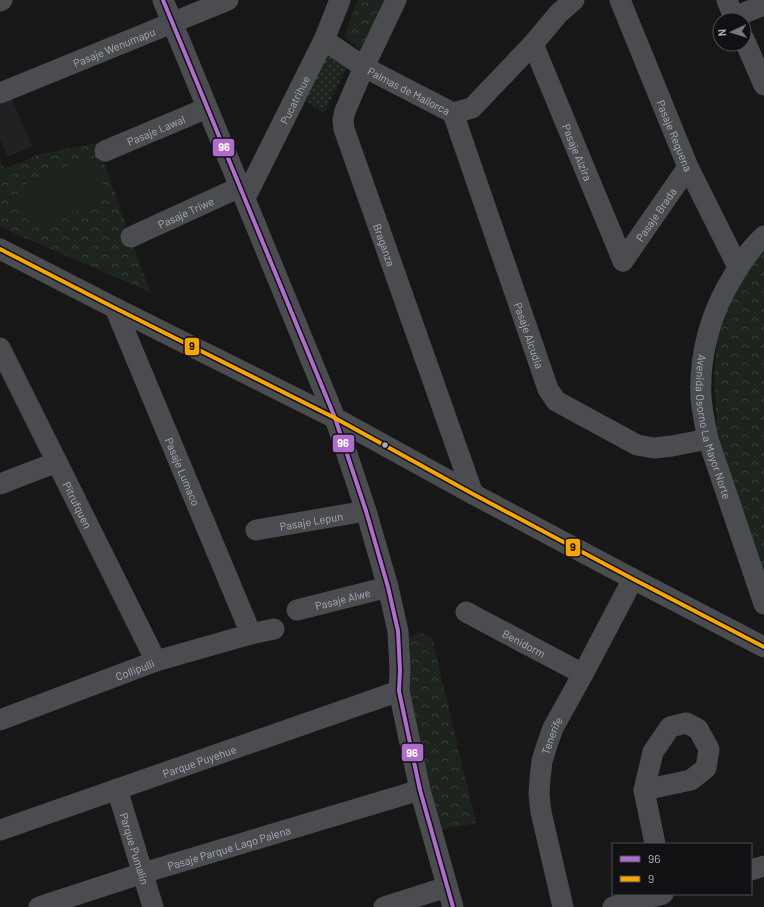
<svg xmlns="http://www.w3.org/2000/svg" width="764" height="907" font-family="Barlow,sans-serif">
<defs>
<pattern id="grass-dots" width="8" height="8" patternUnits="userSpaceOnUse"><rect width="8" height="8" fill="#1d241e"/><path d="M2 2h.1M6 6h.1" fill="none" stroke="#3b413d" stroke-width="1.8" stroke-linecap="round"/></pattern>
<pattern id="park-crowns" width="20" height="18" patternUnits="userSpaceOnUse"><rect width="20" height="18" fill="#1d241e"/><path d="M2 6a3 3 0 1 1 6 0M12 15a3 3 0 1 1 6 0" fill="none" stroke="#3b413d"/></pattern>
</defs>
<rect width="100%" height="100%" fill="#171717"/>
<!-- built -->
<path fill="#212123" d="M11 97 32 146 8 157 0 139V102Z"/>
<!-- grass -->
<path fill="url(#grass-dots)" d="M327 54 347 67 324 113 306 101Z"/>
<!-- park -->
<path fill="url(#park-crowns)" d="M358 0H384L361 51 344 36Z
M97 143 150 292 0 227V161L4 169 41 154Z
M764 248V594L718 444 714 376 718 331 746 267Z
M420 632 432 638 476 823 440 830 410 695 407 638Z"/>
<!-- pitch -->
<path fill="#1d241e" d="M91 156 108 197 33 229 16 188Z"/>
<g fill="none" stroke-linecap="round" stroke-linejoin="round">
<!-- minor -->
<g stroke="#4b4c50" stroke-width="21">
<path d="M163 0 335 418 366 511 388 587 398 631 400 670 399 691 420 790 453 907"/>
<path id="s1" d="M396 0 364 67 345 111 343 120 344 129 473 494"/>
<path id="s2" d="M620 0 688 167 738 267"/>
<path d="M727 0 735 20"/>
<path d="M0 1 2 0"/>
<path d="M734 17 764 5"/>
<path d="M744 39 764 85"/>
<path id="s3" d="M324 40 364 67 453 113 472 108 533 44 559 13 574 0"/>
<path id="s4" d="M533 44 623 261"/>
<path id="s5" d="M0 93 228 0"/>
<path id="s6" d="M453 113 548 389 556 401 637 445 654 448 672 446 708 439"/>
<path id="s7" d="M105 151 207 108"/>
<path id="s8" d="M245 198 324 40 340 0"/>
<path id="s9" d="M764 236C752 247 742 261 734 275 711 311 699 354 701 397 702 411 705 425 708 439L764 604"/>
<path id="s10" d="M131 237 240 187"/>
<path d="M0 249 115 308 335 418 473 494 633 579 764 647"/>
<path id="s11" d="M623 261 688 167"/>
<path id="s12" d="M115 308 251 634"/>
<path id="s13" d="M0 348 156 661"/>
<path d="M0 484 57 462"/>
<path id="s14" d="M256 530 366 511"/>
<path id="s15" d="M297 610 388 587"/>
<path id="s16" d="M466 612 583 674"/>
<path id="s17" d="M0 720 156 661 251 634 274 629"/>
<path d="M686 723 698 729 709 749 706 768 691 780 644 790 653 752 670 727Z"/>
<path id="s18" d="M117 789 153 907"/>
<path d="M644 790 655 844"/>
<path id="s19" d="M0 830 399 691"/>
<path d="M751 870 764 866"/>
<path id="s20" d="M39 907 143 873 420 790"/>
<path d="M384 907 447 887"/>
<path id="s21" d="M563 907 541 812 539 795 540 779 542 761 547 745 553 728 583 674 633 579"/>
<path d="M613 907 663 894"/>
</g>
<defs>
<path id="bus-1" d="M163 0 335 418 366 511 388 587 398 631 400 670 399 691 420 790 453 907"/>
<path id="bus-2" d="M0 249 115 308 335 418 473 494 633 579 764 647"/>
</defs>
<!-- bus-1 casing -->
<use href="#bus-1" stroke="#111113" stroke-width="7"/>
<!-- bus-2 casing -->
<use href="#bus-2" stroke="#111113" stroke-width="7"/>
<!-- bus-1 -->
<use href="#bus-1" stroke="#b06ccc" stroke-width="4"/>
<!-- bus-2 -->
<use href="#bus-2" stroke="#f7a600" stroke-width="4"/>
</g>
<!-- markers -->
<circle fill="#a8adb8" stroke="#111113" stroke-width="1.5" cx="385" cy="445" r="3.5"/>
<g text-anchor="middle" dominant-baseline="central" stroke-width="3" stroke-linejoin="round" paint-order="stroke">
<!-- street labels -->
<g font-size="11" fill="#a8adb8" stroke="#111113">
<text stroke="none"><textPath href="#s5" startOffset="123">Pasaje Wenumapu</textPath></text>
<text stroke="none"><textPath href="#s3" startOffset="99">Palmas de Mallorca</textPath></text>
<text stroke="none"><textPath href="#s8" startOffset="110">Pucatrihue</textPath></text>
<text stroke="none"><textPath href="#s7" startOffset="55">Pasaje Lawal</textPath></text>
<text stroke="none"><textPath href="#s2" startOffset="146">Pasaje Requena</textPath></text>
<text stroke="none"><textPath href="#s4" startOffset="117">Pasaje Alzira</textPath></text>
<text stroke="none"><textPath href="#s10" startOffset="60">Pasaje Triwe</textPath></text>
<text stroke="none"><textPath href="#s11" startOffset="57">Pasaje Brada</textPath></text>
<text stroke="none"><textPath href="#s1" startOffset="263">Braganza</textPath></text>
<text stroke="none"><textPath href="#s6" startOffset="235">Pasaje Alcudia</textPath></text>
<text stroke="none"><textPath href="#s9" startOffset="209">Avenida Osorno La Mayor Norte</textPath></text>
<text stroke="none"><textPath href="#s12" startOffset="177">Pasaje Lumaco</textPath></text>
<text stroke="none"><textPath href="#s13" startOffset="175">Pitrufquen</textPath></text>
<text stroke="none"><textPath href="#s14" startOffset="56">Pasaje Lepun</textPath></text>
<text stroke="none"><textPath href="#s15" startOffset="47">Pasaje Alwe</textPath></text>
<text stroke="none"><textPath href="#s16" startOffset="66">Benidorm</textPath></text>
<text stroke="none"><textPath href="#s17" startOffset="144">Collipulli</textPath></text>
<text stroke="none"><textPath href="#s21" startOffset="176">Tenerife</textPath></text>
<text stroke="none"><textPath href="#s19" startOffset="211">Parque Puyehue</textPath></text>
<text stroke="none"><textPath href="#s20" startOffset="199">Pasaje Parque Lago Palena</textPath></text>
<text stroke="none"><textPath href="#s18" startOffset="62">Parque Pumalin</textPath></text>
</g>
</g>
<g stroke="#111113" stroke-width="1.5">
<rect x="212" y="138" width="23" height="19" rx="4" fill="#b06ccc"/>
<rect x="184" y="337" width="16" height="19" rx="4" fill="#f7a600"/>
<rect x="332" y="434" width="23" height="19" rx="4" fill="#b06ccc"/>
<rect x="565" y="538" width="16" height="19" rx="4" fill="#f7a600"/>
<rect x="401" y="743" width="23" height="19" rx="4" fill="#b06ccc"/>
</g>
<g font-size="11" text-anchor="middle" font-weight="bold" fill="#fff">
<text x="224" y="151">96</text>
<text x="343" y="447">96</text>
<text x="412" y="757">96</text>
</g>
<g font-size="11" text-anchor="middle" font-weight="bold" fill="#111">
<text x="192" y="350">9</text>
<text x="573" y="551">9</text>
</g>
<!-- legend -->
<rect x="612" y="843" width="140" height="52" fill="#111113" stroke="#4d4f55"/>
<rect x="620" y="856" width="20" height="6" fill="#b06ccc" stroke="#4d4f55"/>
<text x="648" y="863" font-size="12" fill="#a8adb8">96</text>
<rect x="620" y="876" width="20" height="6" fill="#f7a600" stroke="#4d4f55"/>
<text x="648" y="883" font-size="12" fill="#a8adb8">9</text>
<!-- north arrow -->
<g transform="translate(732 32) rotate(266)"><circle r="19" fill="#111113" stroke="#4d4f55"/>
<path d="M0-3L7 15L0 10L-7 15Z" fill="#757880"/>
<text y="-6" font-size="11" font-weight="bold" text-anchor="middle" fill="#a8adb8">N</text>
</g>
</svg>
